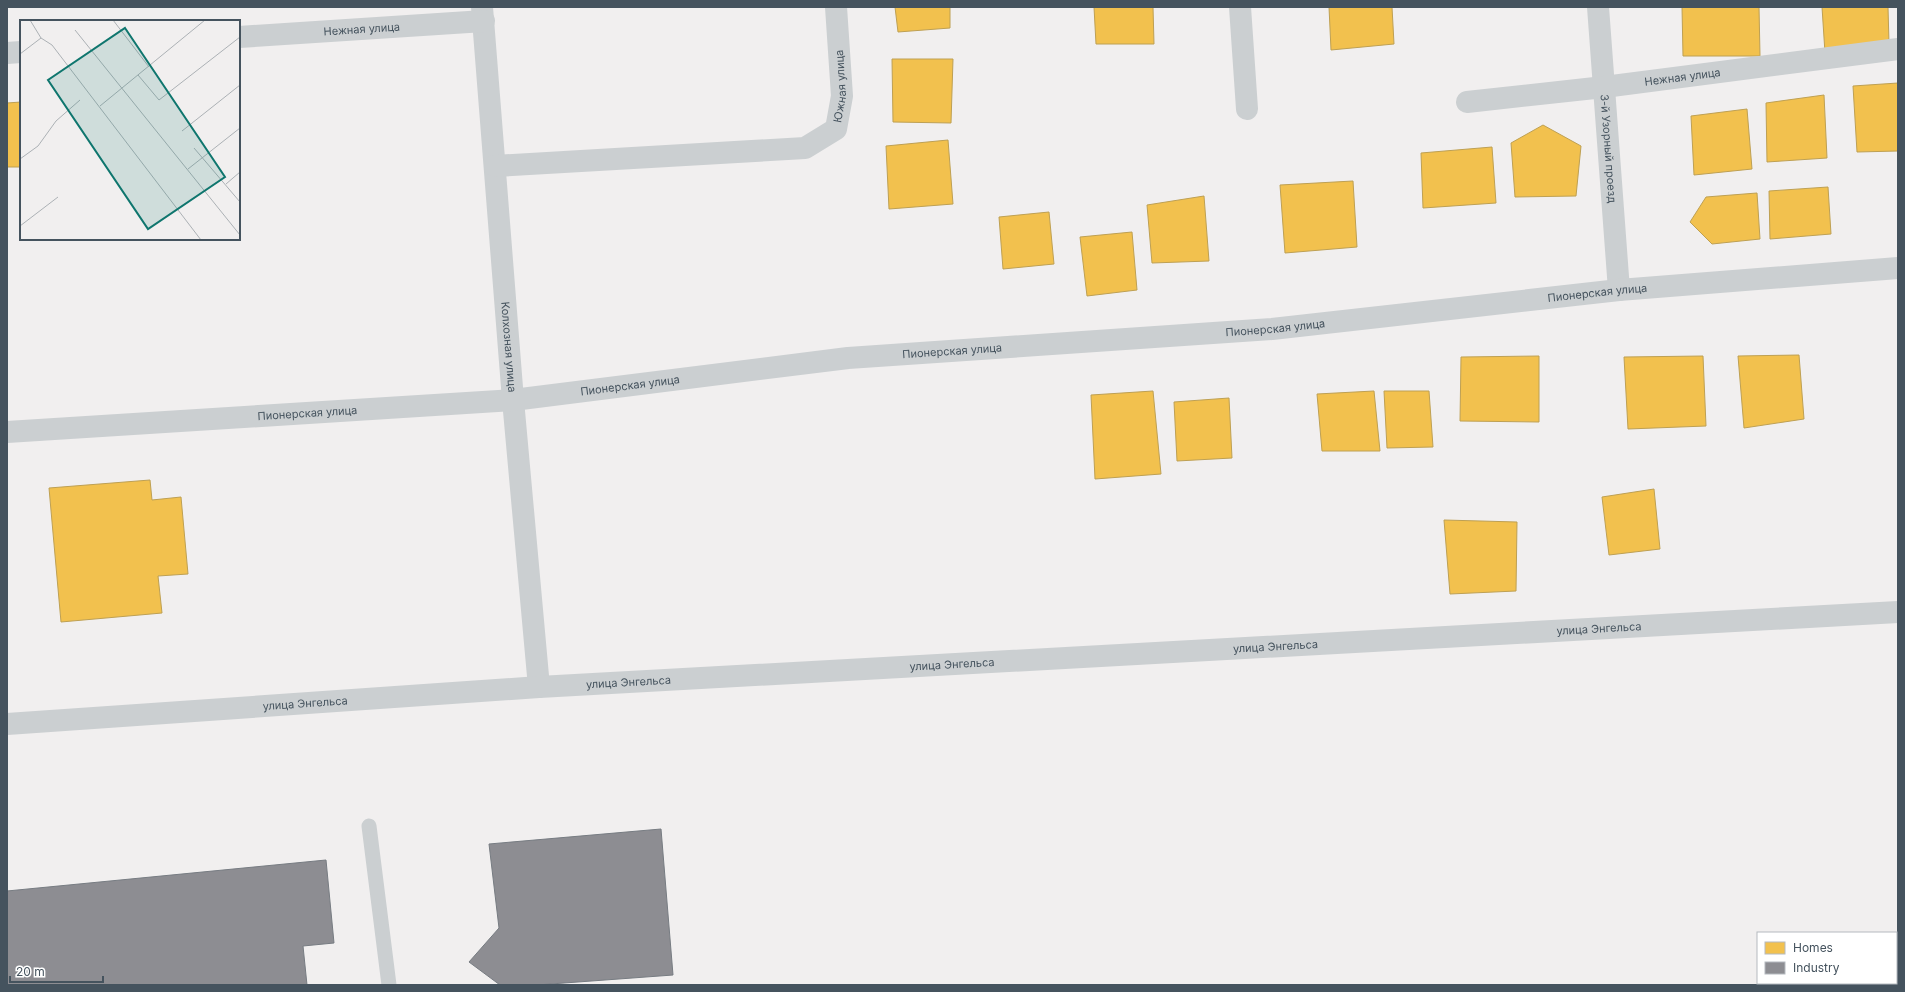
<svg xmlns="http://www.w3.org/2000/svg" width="1905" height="992" font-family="Inter,sans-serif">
<rect width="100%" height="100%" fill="#f1efef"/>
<!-- homes -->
<path fill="#f2c14e" stroke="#bea053" d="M895 7H950V28L898 32Z
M1094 7H1153L1154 44H1096Z
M1329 7H1392L1394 44 1331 50Z
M1682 7H1759L1760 56H1683Z
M1822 7H1888L1889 44 1825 53Z
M892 59H953L951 123 893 122Z
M1898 83V151L1857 152 1853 86Z
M1824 95 1827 158 1767 162 1766 103Z
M21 102V167H7V103Z
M1747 109 1752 169 1694 175 1691 116Z
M1543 125 1581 146 1576 196 1515 197 1511 143Z
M948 140 953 204 889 209 886 146Z
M1492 147 1496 203 1423 208 1421 153Z
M1353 181 1357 247 1285 253 1280 185Z
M1828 187 1831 234 1770 239 1769 191Z
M1757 193 1760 239 1712 244 1690 222 1706 197Z
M1204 196 1209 261 1152 263 1147 205Z
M1049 212 1054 264 1003 269 999 217Z
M1132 232 1137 290 1087 296 1080 237Z
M1799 355 1804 419 1744 428 1738 356Z
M1539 356V422L1460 421 1461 357Z
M1703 356 1706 426 1628 429 1624 357Z
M1153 391 1161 474 1095 479 1091 395Z
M1374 391 1380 451H1322L1317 394Z
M1384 391H1429L1433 447 1387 448Z
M1229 398 1232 458 1177 461 1174 402Z
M150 480 152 500 181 497 188 574 158 576 162 613 61 622 49 488Z
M1654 489 1660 549 1609 555 1602 497Z
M1444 520 1517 522 1516 591 1450 594Z"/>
<!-- industry -->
<path fill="#8d8d92" stroke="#777c82" d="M661 829 673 975 537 985H500L469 962 499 928 489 844Z
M326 860 334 943 303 946 307 985H7V891Z"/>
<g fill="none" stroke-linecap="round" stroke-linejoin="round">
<!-- service -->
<path stroke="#cbcfd1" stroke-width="15" d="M369 826 389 985"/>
<!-- minor -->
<g stroke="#cbcfd1" stroke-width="22">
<path id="s1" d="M482 7 513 400 539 687"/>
<path d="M1240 7 1247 109"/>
<path id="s2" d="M1598 7 1619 290"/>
<path id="s3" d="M239 37 484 21"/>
<path d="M7 53 21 52"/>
<path id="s4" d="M1467 102 1604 87 1898 49"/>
<path id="s5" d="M495 166 805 148 836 129 842 96 836 7"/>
<path id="s6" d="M7 432 513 400 848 358 1272 329 1619 290 1898 268"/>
<path id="s7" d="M7 724 539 687 1898 612"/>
</g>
</g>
<g text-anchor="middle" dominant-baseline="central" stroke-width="4" stroke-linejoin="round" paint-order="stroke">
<!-- street labels -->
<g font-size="11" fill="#45535e" stroke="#fff">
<text stroke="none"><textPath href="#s3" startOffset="123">Нежная улица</textPath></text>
<text stroke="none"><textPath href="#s4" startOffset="217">Нежная улица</textPath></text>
<text stroke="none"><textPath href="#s5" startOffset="390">Южная улица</textPath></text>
<text stroke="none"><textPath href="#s2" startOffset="142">3-й Узорный проезд</textPath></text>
<text stroke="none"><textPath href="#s6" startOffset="1597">Пионерская улица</textPath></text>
<text stroke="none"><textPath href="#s6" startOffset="1273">Пионерская улица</textPath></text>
<text stroke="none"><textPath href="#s1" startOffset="341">Колхозная улица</textPath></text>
<text stroke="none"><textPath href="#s6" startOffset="949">Пионерская улица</textPath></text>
<text stroke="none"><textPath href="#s6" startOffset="625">Пионерская улица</textPath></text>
<text stroke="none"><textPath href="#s6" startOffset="301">Пионерская улица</textPath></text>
<text stroke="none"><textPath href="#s7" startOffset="1595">улица Энгельса</textPath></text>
<text stroke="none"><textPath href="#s7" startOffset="1271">улица Энгельса</textPath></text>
<text stroke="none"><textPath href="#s7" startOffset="947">улица Энгельса</textPath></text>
<text stroke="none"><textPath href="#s7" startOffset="623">улица Энгельса</textPath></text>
<text stroke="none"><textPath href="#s7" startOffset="299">улица Энгельса</textPath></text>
</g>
</g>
<!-- overview -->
<g transform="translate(20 20)">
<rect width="220" height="220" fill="#f1efef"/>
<path fill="none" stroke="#acb1b5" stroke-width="1" d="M10 0 21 18 32 25 181 220M93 0 129 47M55 10 220 215M0 34 21 18M118 55 139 80 220 17M80 86 185 0M162 111 220 65M174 128 220 182M0 139 18 126 36 101 60 80M168 149 220 108M206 164 220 152M0 206 38 177"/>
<path fill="#0f766e" fill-opacity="0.15" stroke="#0f766e" stroke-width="2" d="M105 8 205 157 128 209 28 60Z"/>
<rect width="220" height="220" fill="none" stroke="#45535e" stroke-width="2"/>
</g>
<!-- border -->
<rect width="1905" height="992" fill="none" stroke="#45535e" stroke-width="16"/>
<!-- legend -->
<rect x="1757" y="932" width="140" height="52" fill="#ffffff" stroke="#b5babf"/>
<rect x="1765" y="942" width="20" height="12" fill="#f2c14e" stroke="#b5babf"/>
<text x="1793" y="952" font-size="12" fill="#45535e">Homes</text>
<rect x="1765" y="962" width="20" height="12" fill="#8d8d92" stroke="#b5babf"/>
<text x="1793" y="972" font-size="12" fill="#45535e">Industry</text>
<!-- scale -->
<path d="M10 976v6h93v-6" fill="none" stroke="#45535e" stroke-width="2"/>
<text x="16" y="976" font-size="12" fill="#45535e" stroke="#ffffff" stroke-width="3" paint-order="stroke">20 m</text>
</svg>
